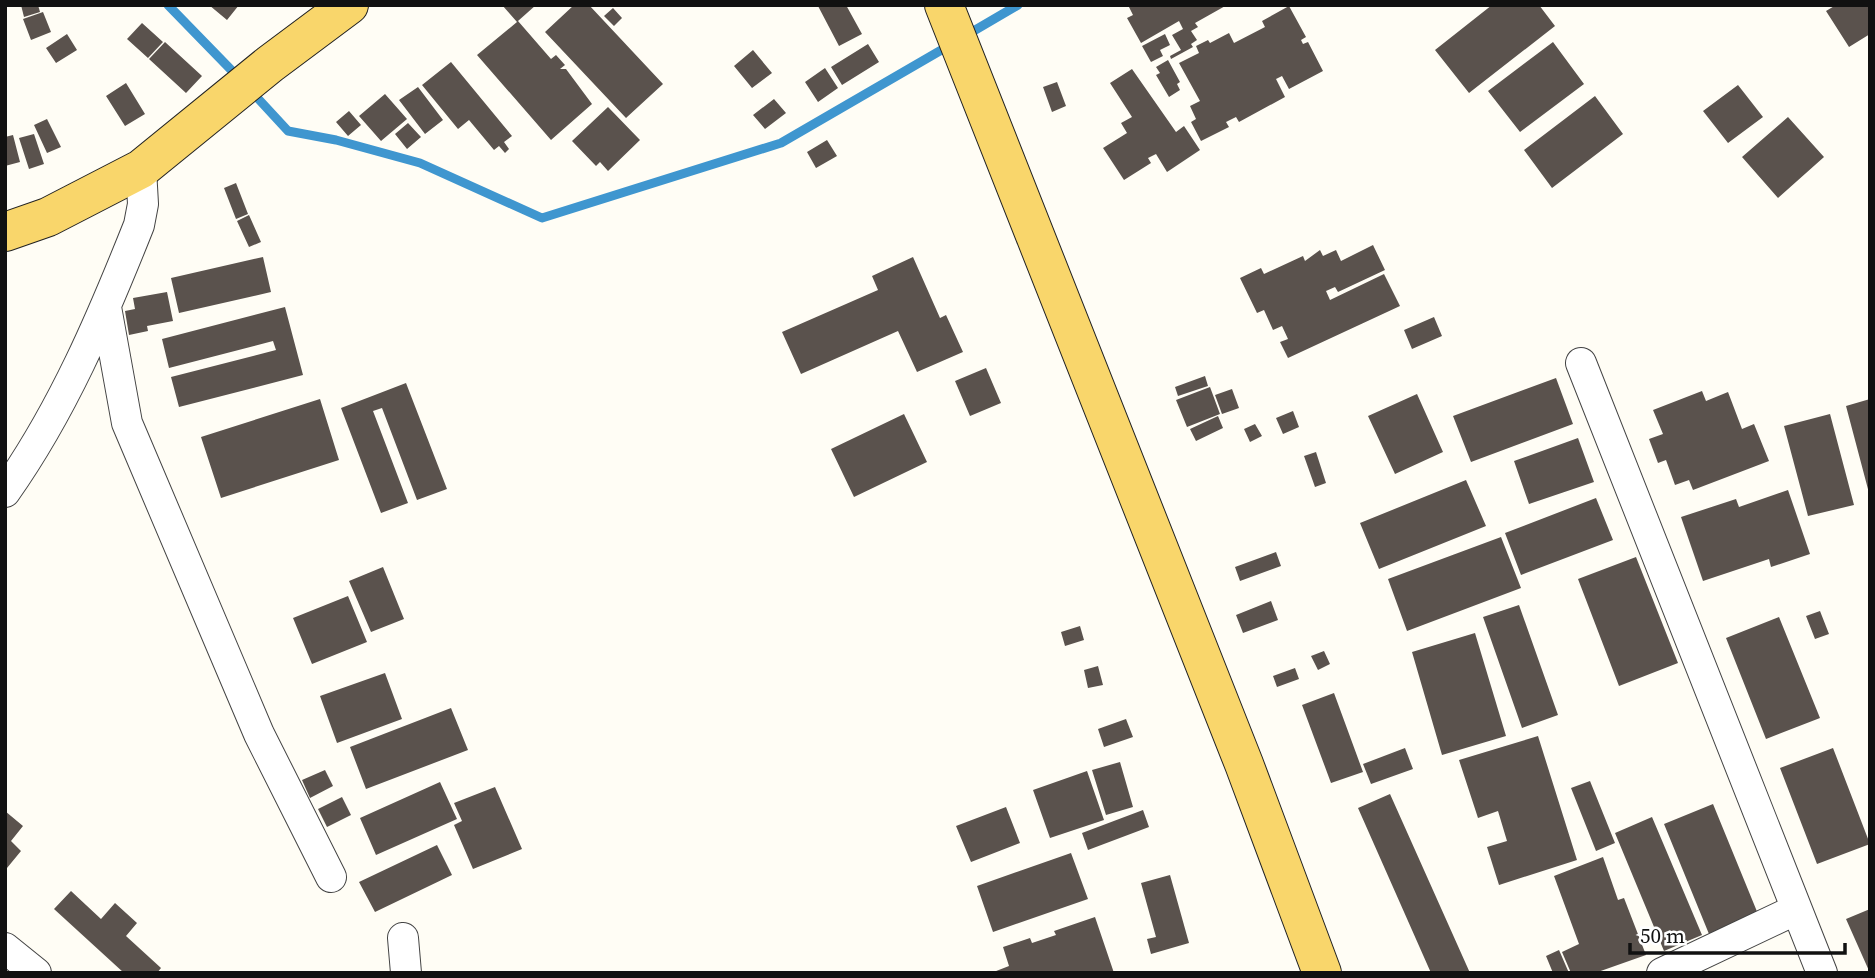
<svg xmlns="http://www.w3.org/2000/svg" width="1875" height="978" font-family="'Source Serif 4',serif">
<rect width="100%" height="100%" fill="#fffdf5"/>
<g fill="none" stroke-linecap="round" stroke-linejoin="round">
<!-- stream -->
<path stroke="#3f96cf" stroke-width="9" d="M168 5 240 79
M965 36 1018 5
M251 91 288 131 336 140 420 163 542 218 781 143 950 45"/>
</g>
<!-- building -->
<path fill="#5a524d" d="M21 5H38L40 12 24 17Z
M209 5H239L227 20Z
M502 5H536L518 21 551 59 556 55 565 65 560 69H566L592 104 551 140 477 55 517 22Z
M574 5H589L663 84 626 118 545 32Z
M846 5 862 34 839 46 818 6Z
M1128 5H1227L1195 23 1198 27 1191 31 1197 40 1191 44 1193 47 1171 59 1170 56 1181 50 1172 35 1183 29 1179 21 1141 43 1127 18 1133 15Z
M1492 5H1539L1555 26 1469 93 1435 50Z
M1836 5H1870V34L1849 47 1826 11Z
M1289 6 1306 37 1301 40 1303 44 1308 42 1323 71 1289 89 1282 76 1276 79 1285 97 1239 122 1236 117 1226 122 1229 127 1201 141 1191 122 1196 119 1190 106 1200 101 1179 63 1199 53 1196 46 1208 40 1210 43 1229 33 1234 43 1265 27 1262 21Z
M613 8 622 18 614 26 604 16Z
M43 12 51 32 31 40 23 19Z
M142 23 163 42 148 58 127 39Z
M67 34 77 50 56 63 46 48Z
M1165 34 1170 45 1160 50 1163 56 1151 62 1142 46Z
M165 42 202 76 186 93 149 59Z
M1553 42 1584 84 1520 132 1488 91Z
M868 44 879 62 842 85 831 67Z
M753 50 772 73 752 88 734 66Z
M1168 60 1180 82 1177 84 1180 90 1169 97 1156 75 1160 73 1156 67Z
M451 62 512 136 504 142 509 149 505 153 499 146 494 150 469 120 458 129 422 85Z
M825 68 838 88 818 102 805 82Z
M1132 69 1176 132 1184 126 1200 150 1167 172 1156 154 1148 158 1151 163 1124 180 1103 148 1127 133 1121 123 1132 117 1110 83Z
M1057 82 1066 106 1052 112 1043 87Z
M126 83 145 114 125 126 106 96Z
M1738 85 1763 117 1728 143 1703 111Z
M418 87 443 120 425 134 399 100Z
M385 94 407 119 381 141 359 116Z
M1595 96 1623 134 1552 188 1524 150Z
M774 99 786 113 765 129 753 115Z
M608 107 640 140 608 171 600 162 596 166 572 141Z
M349 111 361 125 348 136 336 122Z
M1788 117 1824 157 1778 198 1742 157Z
M47 119 61 147 47 153 34 125Z
M408 123 421 137 407 149 395 134Z
M34 134 44 164 29 169 19 138Z
M13 135 20 162 5 166V137Z
M827 140 837 156 816 168 807 152Z
M236 183 248 214 236 219 224 188Z
M249 215 261 242 249 247 237 221Z
M1373 245 1385 270 1338 292 1335 287 1326 291 1330 300 1384 274 1400 306 1288 358 1280 342 1288 339 1282 326 1273 330 1264 310 1257 313 1240 278 1261 268 1264 274 1303 256 1305 261 1320 250 1323 256 1336 250 1341 261Z
M263 257 271 292 179 313 171 278Z
M913 257 940 318 946 315 963 352 917 372 898 331 801 374 782 332 878 290 872 276Z
M167 292 173 321 147 326 148 331 129 335 125 311 135 309 133 298Z
M285 307 303 375 179 407 171 377 276 350 273 341 169 368 162 339Z
M1434 317 1442 336 1412 349 1404 330Z
M986 368 1001 403 970 416 955 381Z
M1205 376 1208 386 1178 396 1175 387Z
M1556 378 1573 424 1471 462 1453 416Z
M406 383 447 489 417 500 382 408 373 411 408 503 381 513 341 408Z
M1210 387 1220 414 1187 427 1176 400Z
M1232 389 1239 408 1222 414 1215 395Z
M1702 391 1706 401 1728 392 1742 429 1754 424 1769 461 1693 490 1689 480 1675 485 1666 460 1658 463 1649 439 1663 434 1653 410Z
M1417 394 1443 452 1395 474 1368 416Z
M320 399 339 460 221 498 201 437Z
M1870 399V493H1869L1846 406Z
M1293 411 1299 427 1283 434 1276 418Z
M904 414 927 462 854 497 831 449Z
M1830 414 1854 505 1808 516 1784 426Z
M1218 416 1223 428 1196 441 1190 429Z
M1255 424 1262 436 1250 442 1244 429Z
M1578 438 1594 482 1529 504 1514 461Z
M1316 452 1326 483 1315 487 1304 456Z
M1466 480 1486 526 1379 569 1360 523Z
M1788 490 1810 554 1771 567 1769 559 1703 581 1681 517 1736 499 1739 507Z
M1596 498 1613 540 1521 575 1505 533Z
M1501 537 1521 588 1407 631 1388 579Z
M1276 552 1281 566 1240 581 1235 567Z
M1636 557 1678 663 1619 686 1578 579Z
M383 567 404 619 371 632 349 581Z
M348 596 367 642 312 664 293 618Z
M1271 601 1278 620 1243 633 1236 615Z
M1519 605 1558 715 1522 728 1483 617Z
M1820 611 1829 634 1815 639 1806 616Z
M1779 617 1820 718 1766 739 1726 638Z
M1080 626 1084 640 1065 646 1061 632Z
M1475 633 1506 736 1442 755 1412 652Z
M1324 651 1330 664 1318 670 1311 656Z
M1098 666 1103 685 1088 688 1084 670Z
M1295 668 1299 679 1277 687 1273 676Z
M385 673 402 719 337 743 320 696Z
M1334 693 1363 772 1331 783 1302 705Z
M451 708 468 750 366 789 350 747Z
M1126 719 1133 737 1104 747 1098 729Z
M1538 736 1577 860 1499 885 1487 847 1507 841 1498 811 1478 818 1459 760Z
M1405 748 1413 769 1371 784 1363 764Z
M1833 748 1870 844 1817 864 1780 768Z
M1120 762 1133 807 1106 815 1092 770Z
M325 770 333 786 310 798 302 780Z
M1087 771 1104 820 1050 838 1033 790Z
M1590 781 1615 843 1596 851 1571 788Z
M440 782 457 819 376 855 360 818Z
M495 787 522 849 473 869 454 825 462 821 454 803Z
M1390 794 1470 973H1431L1358 808Z
M342 797 351 815 327 827 318 809Z
M1713 804 1758 914 1709 934 1664 824Z
M1006 807 1020 843 971 862 956 826Z
M1143 810 1149 827 1088 850 1082 833Z
M5 811 23 826 11 841 21 851 7 868Z
M1652 817 1702 935 1664 951 1615 833Z
M437 845 452 875 375 912 359 882Z
M1071 853 1088 899 993 932 977 886Z
M1603 857 1618 900 1624 898 1646 955 1595 973H1571L1562 952 1579 944 1554 876Z
M1170 875 1189 943 1151 954 1147 939 1156 937 1141 883Z
M71 891 101 919 115 903 137 923 126 936 161 968 157 973H124L54 909Z
M1870 909V973L1846 919Z
M1095 917 1114 973H991L1009 966 1003 947 1030 938 1032 943 1056 935 1054 931Z
M1559 950 1569 973H1553L1546 956Z"/>
<g fill="none" stroke-linecap="round" stroke-linejoin="round">
<defs>
<path id="minor" d="M106 307 127 423 259 734 331 877
M1581 363 1822 973
M5 492C63 410 102 318 139 225L143 204 141 169
M403 938 406 973
M5 948 36 973
M1662 973 1795 910"/>
<path id="major" d="M944 5 1244 764 1322 973
M5 232 48 217 141 169 270 64 349 5"/>
</defs>
<!-- minor casing -->
<use href="#minor" stroke="#444" stroke-width="32"/>
<!-- major casing -->
<use href="#major" stroke="#222" stroke-width="40"/>
<!-- minor -->
<use href="#minor" stroke="#fff" stroke-width="30"/>
<!-- major -->
<use href="#major" stroke="#f9d66b" stroke-width="38"/>
</g>
<!-- border -->
<rect width="1875" height="978" fill="none" stroke="#111111" stroke-width="14"/>
<!-- scale -->
<path d="M1630 943v10h215v-10" fill="none" stroke="#111111" stroke-width="3.5"/>
<text x="1640" y="943" font-size="21" fill="#111111" stroke="#ffffff" stroke-width="5" paint-order="stroke">50 m</text>
</svg>
